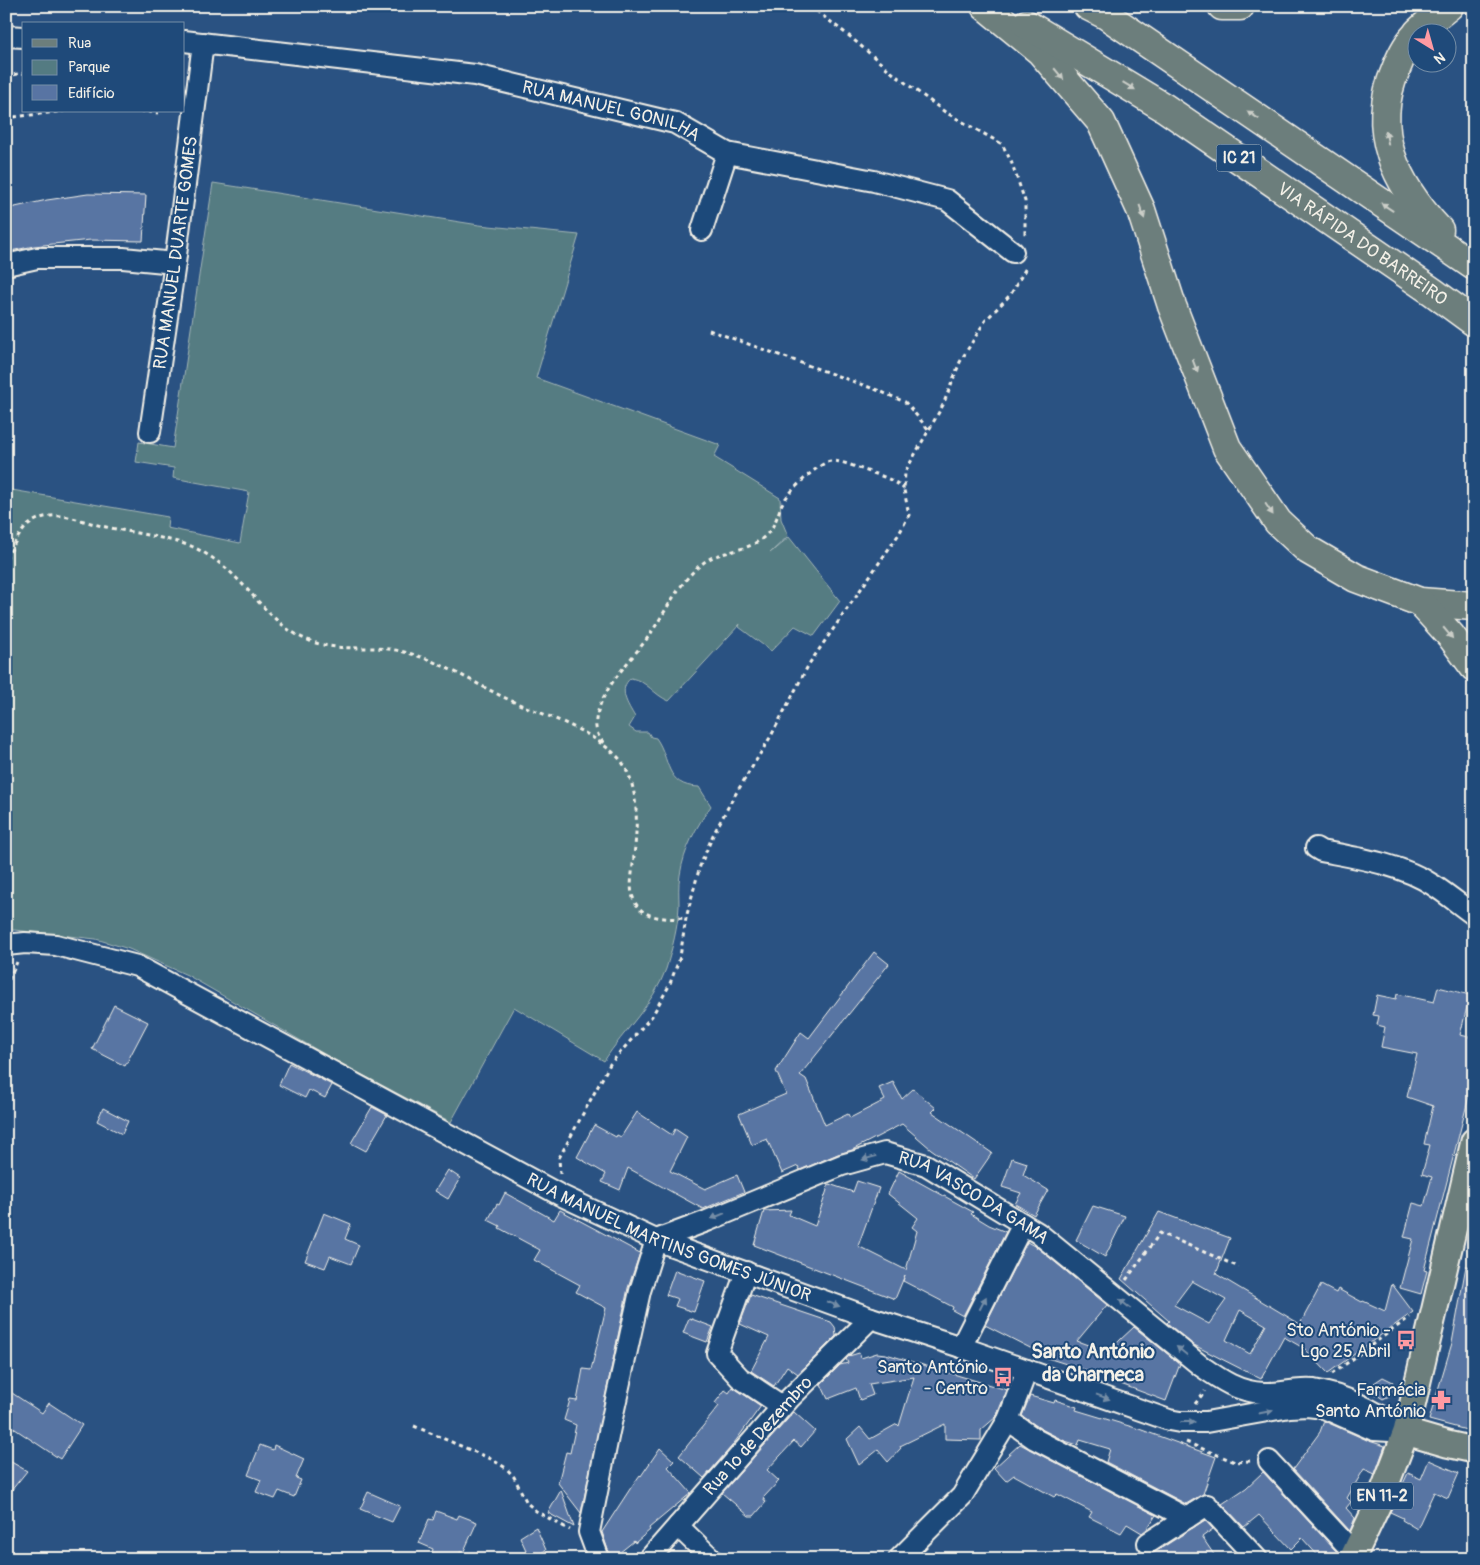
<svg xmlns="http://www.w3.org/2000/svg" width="1480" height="1565" font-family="Pangolin,sans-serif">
<rect width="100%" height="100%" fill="#2a5282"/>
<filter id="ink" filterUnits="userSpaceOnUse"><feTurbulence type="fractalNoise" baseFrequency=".02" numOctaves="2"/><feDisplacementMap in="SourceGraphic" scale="10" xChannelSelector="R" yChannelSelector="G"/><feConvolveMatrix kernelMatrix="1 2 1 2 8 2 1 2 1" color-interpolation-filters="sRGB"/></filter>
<g filter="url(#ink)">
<!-- green -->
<path fill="#547b82" stroke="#a4b6b5" d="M213 183 479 225 579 235 536 378 720 445 714 457 780 498 781 519 788 536 770 553 789 537 840 601 814 636 795 626 771 651 739 627 740 624 669 701C654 695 647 681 631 678 617 689 628 705 635 717L629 727 636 732H648L651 737 656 738C671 759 664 786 699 787L711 806C696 827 684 849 680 875 678 885 679 895 679 906 678 927 672 949 666 969 653 1005 624 1030 604 1061L514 1007 451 1122 331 1058 187 975 129 949 96 939 14 930 6 931V489L168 517 167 528 240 543 249 492 173 478 174 468 136 462 139 442 173 448Z"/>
<!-- building -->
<path fill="#5874a3" stroke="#f4f1e8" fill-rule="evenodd" d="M88 194 146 195 143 241 91 240 34 246 6 252V209L47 200Z
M874 952 889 964 800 1075 806 1079 825 1125 848 1114 850 1118 885 1100 879 1088 893 1082 902 1099 913 1089 936 1108 932 1112 992 1153 974 1179 931 1149 902 1124 852 1150 838 1154 800 1170 798 1166 782 1173 767 1139 752 1145 739 1114 786 1094 776 1071 801 1032 809 1038Z
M1438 987 1470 995 1460 1035 1474 1038V1077L1424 1270 1427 1271 1421 1294 1400 1288 1413 1239 1404 1237 1413 1203 1424 1206 1432 1177 1422 1174 1430 1145 1424 1144 1433 1106 1407 1097 1417 1054 1381 1047 1385 1027 1377 1025 1379 1016 1373 1015 1377 995 1396 999 1397 994 1434 1002Z
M114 1005 148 1022 125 1066 92 1049Z
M289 1063 332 1085 325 1098 309 1090 305 1098 279 1085Z
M372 1107 387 1115 366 1151 351 1143Z
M103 1108 128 1121 122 1134 97 1121Z
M637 1112 672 1135 675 1129 687 1137 670 1171 705 1189 737 1175 744 1192 703 1209 628 1168 620 1190 602 1182 606 1174 577 1157 594 1125 616 1137 617 1135 621 1137Z
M1012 1158 1027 1163 1023 1175 1048 1190 1034 1215 1015 1204 1021 1193 1002 1187Z
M448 1170 460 1178 448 1199 435 1191Z
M899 1171 973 1212 971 1214 989 1225 1006 1232 963 1316 952 1310 953 1307 903 1281 905 1275 895 1299 754 1245 764 1211 791 1210 789 1215 815 1226 829 1184 853 1192 857 1181 879 1188 858 1246 906 1270 917 1231 912 1227 918 1218 888 1194Z
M505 1193 554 1220 560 1210 640 1253 628 1288 581 1513 558 1483 566 1452 570 1453 576 1425 564 1420 570 1400 577 1401 583 1369 591 1370 606 1308 576 1292 580 1285 534 1260 540 1250 499 1228 500 1226 488 1220 497 1204 499 1205Z
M1093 1206 1125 1216 1105 1257 1076 1240Z
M1159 1212 1230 1238 1216 1274 1300 1324 1321 1285 1336 1293 1338 1289 1362 1302 1363 1301 1385 1311 1392 1284 1413 1312 1328 1373 1305 1349 1284 1337 1261 1379 1192 1344 1167 1323 1169 1321 1121 1279ZM1192 1281 1226 1300 1209 1324 1174 1305ZM1240 1310 1266 1325 1250 1354 1226 1340Z
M324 1213 351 1224 345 1239 359 1245 351 1264 330 1256 325 1268 305 1261Z
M1027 1242 1038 1248 1107 1305 1077 1341 1107 1352 1134 1327 1180 1364 1166 1401 1110 1380 1111 1378 1041 1356 1042 1354 985 1325Z
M1466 1266 1474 1267V1432L1429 1420 1452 1343Z
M675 1270 705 1281 694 1312 675 1306 678 1299 666 1295Z
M751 1295 831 1322 835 1327 836 1336 798 1374 787 1366 774 1386 751 1371 769 1337 740 1324Z
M689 1318 713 1327 707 1342 683 1333Z
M859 1353 861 1358 877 1353 886 1354 1007 1390 996 1417 981 1430V1440L945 1439V1424L900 1446 901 1448 888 1462 878 1450 859 1465 847 1439 860 1427 870 1439 897 1424 899 1426 914 1377 869 1384 873 1395 860 1400 856 1388 828 1399 821 1384 840 1365 848 1363 846 1359 849 1356Z
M1383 1377 1393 1382V1394L1383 1399 1374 1393V1383Z
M733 1387 761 1406 732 1446 704 1478 679 1456 719 1406 715 1403 725 1390 729 1393Z
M6 1389 42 1413 49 1403 82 1425 60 1459 6 1423Z
M1030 1396 1054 1403 1055 1400 1077 1407 1076 1410 1139 1429 1216 1457 1203 1494 1186 1504 1106 1462 1110 1449 1080 1440 1078 1445 1065 1441 1041 1429 1022 1416Z
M794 1412 815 1431 801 1447 794 1441 767 1470 779 1481 763 1498 766 1502 754 1516H749L722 1493Z
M1324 1421 1369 1441 1385 1446 1375 1474 1364 1469 1347 1498 1351 1502 1346 1508 1355 1518 1350 1531 1293 1469 1320 1432Z
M1020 1444 1156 1515 1147 1529 1142 1533 1127 1524 1121 1533 1089 1517 1092 1512 1057 1494 1054 1497 1014 1475 1006 1481 994 1468Z
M260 1445 273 1450 274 1445 304 1459 296 1478 301 1480 294 1497 279 1491 275 1499 256 1492 261 1480 248 1475Z
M660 1448 674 1461 668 1467 691 1493 649 1528 650 1530 635 1543 634 1541 614 1557 608 1550 602 1532 632 1486 640 1475 641 1476Z
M6 1459 27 1471 6 1497Z
M1429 1460 1459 1473 1448 1498 1434 1492 1417 1529 1402 1520 1403 1518 1390 1512 1408 1473 1421 1479Z
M1263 1472 1337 1552 1333 1559H1321L1302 1538 1291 1549 1259 1515 1244 1527 1222 1504 1246 1488Z
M561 1490 574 1527 548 1513Z
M368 1492 400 1506 392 1522 360 1509Z
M436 1511 457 1519 459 1515 477 1522 463 1553 460 1552 457 1559H447L432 1553 433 1549 419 1543 429 1519 433 1520Z
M1205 1520 1213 1529 1202 1537 1217 1559H1143Z
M536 1527 546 1550 530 1559 520 1537Z"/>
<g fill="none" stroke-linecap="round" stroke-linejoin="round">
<defs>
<g id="minor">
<path d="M6 36 24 37"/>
<path id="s1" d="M184 41 475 75 675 123 727 153 874 181 947 200 1013 252"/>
<path d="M702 230 727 153"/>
<path d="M6 265 37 258H123L175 263"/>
<path id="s2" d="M150 432 175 263 203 43"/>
<path d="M1316 848 1321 851C1358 858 1401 864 1433 885 1447 894 1460 905 1474 915"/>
<path id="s3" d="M6 945 25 943 56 945 137 966 560 1195 656 1240 871 1318 961 1347 1169 1420 1180 1422H1206L1290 1407 1307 1406 1324 1408 1374 1430 1406 1432"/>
<path id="s4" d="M656 1240 707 1221 842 1165 885 1153 926 1165 1038 1233 1201 1366C1221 1380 1238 1392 1264 1393 1280 1394 1297 1388 1314 1390 1345 1395 1379 1413 1405 1431"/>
<path d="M746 1272 717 1353 740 1378 782 1406"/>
<path d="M961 1347 1023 1224"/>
<path d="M1008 1420 1035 1439 1187 1518"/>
<path d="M1269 1461 1354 1553"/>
<path d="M678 1526 712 1559"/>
<path d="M1148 1543 1207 1505 1257 1559"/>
<path d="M599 1559 589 1532 609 1432 640 1291 656 1240"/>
<path d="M649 1559 789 1399 871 1318"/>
<path d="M899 1559 962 1496 1008 1420 1027 1370"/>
</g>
<path id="major" d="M1406 1432 1447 1444 1474 1450
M1352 1559 1380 1500 1406 1432 1474 1141"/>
<g id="highway">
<path d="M985 6 1040 51 1101 122 1141 210 1172 306 1227 448 1278 522 1308 550 1356 578 1420 602 1474 606"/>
<path d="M1088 6 1106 15 1474 266"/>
<path d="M1222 6H1240"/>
<path id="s5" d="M1026 24 1165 108 1433 292 1474 322"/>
<path d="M1418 32 1429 22 1449 6"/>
<path d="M1418 33C1407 43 1401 56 1396 69 1369 131 1396 184 1439 230"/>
<path d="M1420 602 1451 636 1474 667"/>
</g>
</defs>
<!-- minor casing -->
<use href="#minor" stroke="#f4f1e8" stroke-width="24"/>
<!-- major casing -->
<use href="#major" stroke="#f4f1e8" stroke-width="29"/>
<!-- highway casing -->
<use href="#highway" stroke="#f4f1e8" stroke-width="31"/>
<!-- path -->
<path stroke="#f4f1e8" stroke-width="3" stroke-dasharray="4 4" stroke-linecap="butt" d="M810 6 848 35 895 75 945 112 1002 144 1011 161 1025 201V238
M6 76 24 73
M140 111 158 113
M6 118 64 111
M709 330 877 390 905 402 929 430
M6 559C15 544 19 529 36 520 44 516 54 515 62 516 77 518 92 524 106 527 135 533 163 537 191 546 200 550 210 556 218 562 251 586 270 626 310 641 342 653 369 644 400 651 441 660 474 684 512 701 541 714 577 725 602 744 609 749 617 755 622 762 641 791 637 832 633 864 632 876 629 889 634 900 642 920 668 919 686 918
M604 743C595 734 594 723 598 711 606 684 632 659 649 636 665 613 680 580 703 563 719 550 747 553 765 536 774 528 777 517 781 506 785 495 819 462 831 461 842 461 853 466 864 470 878 475 894 479 904 489
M6 987 17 962
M560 1174 559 1158 610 1064 652 1016 669 986 680 957 686 918 700 866 713 835 732 800 771 736 809 664 899 534 909 515 904 490 905 472 943 405 960 362 985 321 1011 294 1027 266
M1126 1280 1160 1233 1239 1267
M1332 1374 1410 1317
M1195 1404 1205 1391
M414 1426 489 1458 506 1468 514 1477 527 1503 536 1511 570 1530
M1186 1442 1235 1462 1251 1461"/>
<!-- minor -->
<use href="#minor" stroke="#1f4a7a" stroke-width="20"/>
<!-- major -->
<use href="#major" stroke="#6c7e7c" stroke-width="25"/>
<!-- highway -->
<use href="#highway" stroke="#6c7e7c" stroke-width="28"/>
</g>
<!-- one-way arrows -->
<defs><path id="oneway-solid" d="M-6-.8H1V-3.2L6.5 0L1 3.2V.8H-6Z" transform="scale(1.25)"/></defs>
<g fill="#cbcec8">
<use href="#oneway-solid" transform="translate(1059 74) rotate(50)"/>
<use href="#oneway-solid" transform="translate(1129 86) rotate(31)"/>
<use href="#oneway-solid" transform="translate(1253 115) rotate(-146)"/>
<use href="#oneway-solid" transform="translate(1387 138) rotate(-101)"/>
<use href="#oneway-solid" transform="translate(1387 207) rotate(-146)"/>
<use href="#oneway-solid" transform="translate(1142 212) rotate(70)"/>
<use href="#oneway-solid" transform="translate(1195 366) rotate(69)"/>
<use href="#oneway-solid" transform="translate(1269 509) rotate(56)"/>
<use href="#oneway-solid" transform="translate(1448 633) rotate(50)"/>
</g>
<g fill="#748da6">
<use href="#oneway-solid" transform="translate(869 1158) rotate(164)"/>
<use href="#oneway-solid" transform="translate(718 1216) rotate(158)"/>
<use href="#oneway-solid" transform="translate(983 1303) rotate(-63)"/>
<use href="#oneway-solid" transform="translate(833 1304) rotate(20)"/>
<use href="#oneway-solid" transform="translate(1125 1304) rotate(-140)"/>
<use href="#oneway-solid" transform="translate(1182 1351) rotate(-141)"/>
<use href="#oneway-solid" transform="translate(1103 1397) rotate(20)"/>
<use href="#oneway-solid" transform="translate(1266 1412) rotate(-11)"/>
<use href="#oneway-solid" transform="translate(1188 1422)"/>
</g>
</g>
<!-- icons -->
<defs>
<symbol id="bus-bare" viewBox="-9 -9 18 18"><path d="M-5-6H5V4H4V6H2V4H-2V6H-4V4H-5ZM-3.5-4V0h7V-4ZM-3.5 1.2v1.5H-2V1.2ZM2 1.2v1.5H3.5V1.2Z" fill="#ff9aa2" stroke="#1f4a7a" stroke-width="2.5" paint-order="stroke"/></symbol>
<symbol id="pharmacy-bare" viewBox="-9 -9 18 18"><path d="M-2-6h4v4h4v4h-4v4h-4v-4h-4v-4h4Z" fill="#ff9aa2" stroke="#1f4a7a" stroke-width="2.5" paint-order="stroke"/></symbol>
</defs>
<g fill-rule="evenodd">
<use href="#bus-bare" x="1392" y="1326" width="28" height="28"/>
<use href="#bus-bare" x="989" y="1363" width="28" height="28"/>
<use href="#pharmacy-bare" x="1427" y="1386" width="28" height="28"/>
</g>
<g text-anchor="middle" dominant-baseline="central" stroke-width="4" stroke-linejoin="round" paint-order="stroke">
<!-- shield labels -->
<g fill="#1f4a7a" stroke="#b4bfc7" stroke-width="1">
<rect x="1216.5" y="144.5" width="45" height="27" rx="4"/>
<rect x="1351" y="1482.5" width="62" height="27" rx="4"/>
</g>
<g font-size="16" font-weight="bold" fill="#f4f1e8">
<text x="1239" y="158">IC 21</text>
<text x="1382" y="1496">EN 11-2</text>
</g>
<!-- street labels -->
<g font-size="18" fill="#f4f1e8" stroke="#1f4a7a">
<text stroke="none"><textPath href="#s1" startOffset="434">RUA MANUEL GONILHA</textPath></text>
<text stroke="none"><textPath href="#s5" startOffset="402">VIA RÁPIDA DO BARREIRO</textPath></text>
<text stroke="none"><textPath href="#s2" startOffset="181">RUA MANUEL DUARTE GOMES</textPath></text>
<text stroke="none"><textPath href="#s4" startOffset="345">RUA VASCO DA GAMA</textPath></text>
<text stroke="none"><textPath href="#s3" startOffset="732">RUA MANUEL MARTINS GOMES JÚNIOR</textPath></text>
<text transform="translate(758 1436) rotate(-48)">Rua 1º de Dezembro</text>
</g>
<!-- poi labels -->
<g font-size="18" fill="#f4f1e8" stroke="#1f4a7a" text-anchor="end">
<text x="1391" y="1330">Stº António -<tspan x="1391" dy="21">Lgº 25 Abril</tspan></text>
<text x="988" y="1367">Santo António<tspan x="988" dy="21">- Centro</tspan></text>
<text x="1426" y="1390">Farmácia<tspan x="1426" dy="21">Santo António</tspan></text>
</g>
<!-- quarter labels -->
<g font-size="20" font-weight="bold" fill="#f4f1e8" stroke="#1f4a7a">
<text x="1093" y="1351">Santo António<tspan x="1093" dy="23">da Charneca</tspan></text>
</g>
</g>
<!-- margin -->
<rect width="1480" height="1565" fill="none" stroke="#1f4a7a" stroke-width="25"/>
<rect x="12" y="12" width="1455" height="1540" fill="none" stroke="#f4f1e8" stroke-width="2" filter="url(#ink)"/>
<!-- legend -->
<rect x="22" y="22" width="162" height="90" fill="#1f4a7a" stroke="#748da6"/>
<rect x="32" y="39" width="25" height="8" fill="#6c7e7c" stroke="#748da6"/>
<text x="68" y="48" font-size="15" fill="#f4f1e8">Rua</text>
<rect x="32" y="60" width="25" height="15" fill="#547b82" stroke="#748da6"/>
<text x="68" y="72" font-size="15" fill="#f4f1e8">Parque</text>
<rect x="32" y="85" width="25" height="15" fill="#5874a3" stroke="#748da6"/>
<text x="68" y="98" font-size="15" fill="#f4f1e8">Edifício</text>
<!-- north arrow -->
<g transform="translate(1432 48) rotate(143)"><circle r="24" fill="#1f4a7a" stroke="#748da6"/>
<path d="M0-4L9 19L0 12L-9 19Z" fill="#ff9aa2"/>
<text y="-8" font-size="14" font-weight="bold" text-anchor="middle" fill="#f4f1e8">N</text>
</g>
</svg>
